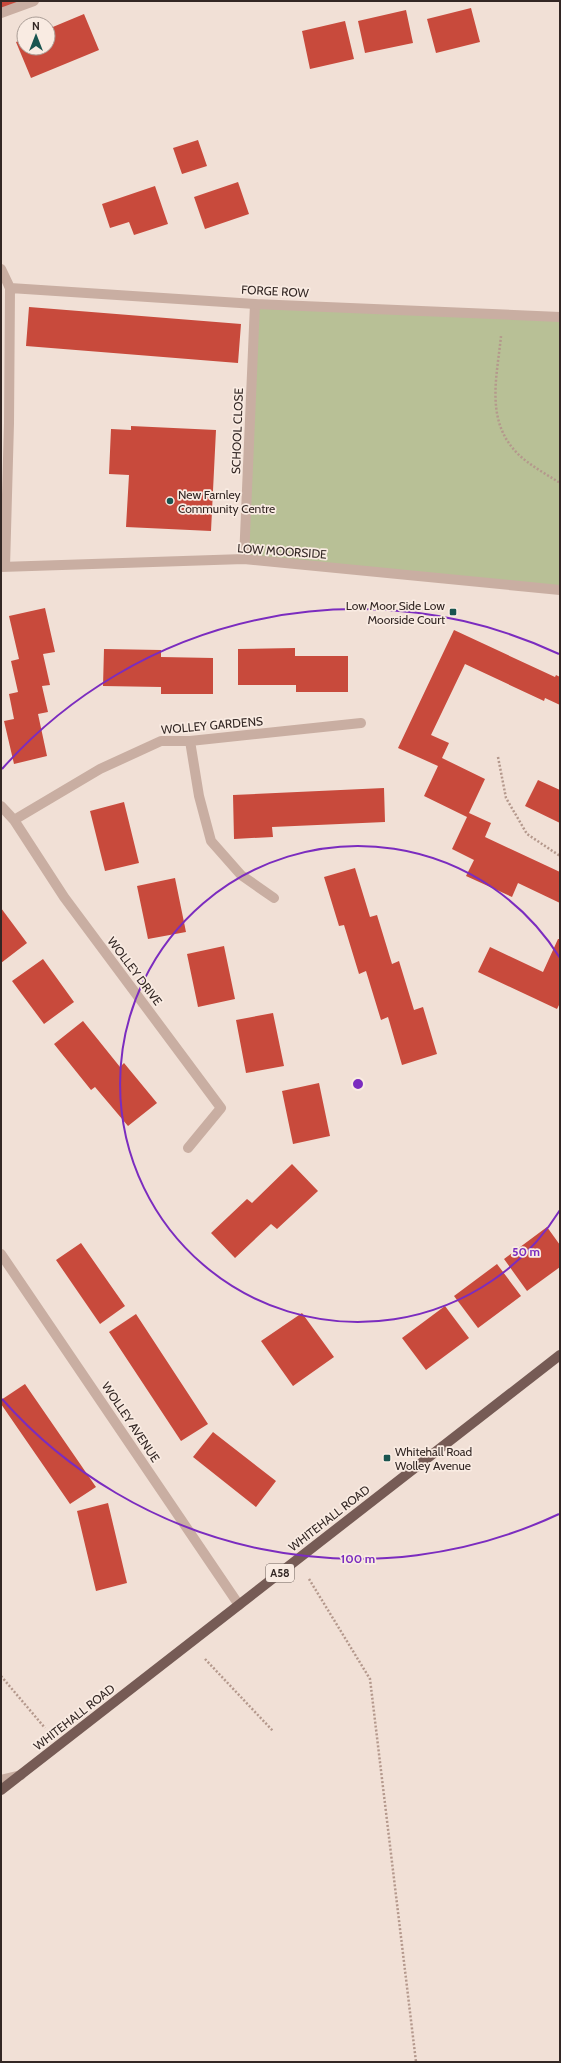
<svg xmlns="http://www.w3.org/2000/svg" width="561" height="2063" font-family="Cabin,sans-serif">
<rect width="100%" height="100%" fill="#f1e0d6"/>
<!-- green -->
<path fill="#b8c096" d="M255 304 560 317V590L244 560Z"/>
<!-- building -->
<path fill="#c84a3c" d="M1 1H24L1 9Z
M471 8 480 42 436 53 427 19Z
M406 10 413 43 365 53 358 21Z
M84 14 99 50 31 78 16 42 24 39V48H48V29Z
M345 21 354 59 310 69 302 31Z
M198 140 207 166 182 174 173 148Z
M238 182 249 214 205 229 194 197Z
M155 186 168 224 134 235 129 222 110 228 102 204Z
M29 307 241 324 238 363 26 346Z
M131 426 216 430 211 531 126 527 129 475 109 474 111 429 131 430Z
M45 608 55 652 43 654 50 685 42 686 48 712 38 714 47 756 14 764 4 721 14 719 9 694 18 692 11 661 19 659 9 616Z
M454 630 555 677 556 675 560 677V705L545 698 544 701 465 664 431 735 449 743 442 758 485 779 469 813 491 823 485 837 560 872V903L518 883 512 897 466 876 474 860 452 849 467 817 424 796 438 766 398 748Z
M295 648V656H348V692H296V685H238V649Z
M104 649 161 650V657L213 658V694H161V687L103 686Z
M538 780 560 790V823L525 806Z
M384 788 385 822 272 827 273 837 234 839 233 795Z
M124 802 139 863 105 871 90 811Z
M355 868 370 917 377 915 392 964 399 961 414 1010 423 1007 437 1054 402 1065 388 1017 381 1020 366 971 359 974 344 925 339 926 324 877Z
M175 878 186 932 148 939 137 886Z
M1 908 27 943 1 963Z
M558 939H560V1003L557 1009 478 972 490 947 543 972Z
M224 946 235 999 198 1007 187 954Z
M43 959 74 1002 44 1024 12 981Z
M273 1013 284 1066 246 1073 236 1020Z
M83 1021 120 1067 124 1063 157 1103 128 1126 95 1087 91 1090 54 1044Z
M319 1083 330 1136 293 1144 282 1091Z
M292 1164 318 1191 277 1229 271 1224 235 1258 211 1233 247 1199 252 1203Z
M547 1227 560 1245V1267L527 1291 504 1259Z
M81 1243 125 1306 100 1324 56 1260Z
M497 1264 521 1296 478 1328 454 1296Z
M445 1306 469 1338 426 1370 402 1338Z
M302 1313 334 1357 293 1386 261 1341Z
M136 1314 208 1424 181 1441 109 1332Z
M25 1384 96 1487 70 1504 1 1404V1400Z
M213 1432 276 1481 256 1507 193 1457Z
M108 1503 127 1583 96 1591 77 1511Z"/>
<g fill="none" stroke-linecap="round" stroke-linejoin="round">
<!-- path -->
<path stroke="#b4988c" stroke-width="2.5" stroke-dasharray="2 2" stroke-linecap="butt" d="M501 336C497 377 485 420 517 453 529 465 546 474 560 483
M498 757 506 798 527 834 560 856
M309 1579 370 1679 416 2062
M205 1659 273 1731
M1 1676 45 1728"/>
<!-- lane -->
<path stroke="#c9aea2" stroke-width="10" d="M1 13 34 1
M244 559 255 304"/>
<!-- street -->
<path stroke="#c9aea2" stroke-width="10" d="M1 269 10 288 255 304 560 317
M1 567 244 559 560 590
M5 567 9 423 10 288
M190 741 199 796 211 841 241 875 274 898
M1 806 14 820 64 897 221 1108 188 1148
M14 820 100 769 161 741H190L361 723
M1 1254 239 1605
M1 1780 21 1775"/>
<!-- primary -->
<path stroke="#765b55" stroke-width="10" d="M1 1790 560 1355"/>
</g>
<!-- distance rings -->
<g fill="none" stroke="#7b2cbf" stroke-width="2">
<path d="M560 1210A238 238 0 1 1 560 958"/>
<path d="M559 1514A475 475 0 0 1 2 1399M2 769A475 475 0 0 1 559 654"/>
</g>
<!-- markers -->
<g fill="#1a5550" stroke="#f9ebe2" stroke-width="1.5">
<circle cx="170" cy="501" r="4"/>
<rect x="449" y="608" width="8" height="8" rx="2"/>
<rect x="383" y="1454" width="8" height="8" rx="2"/>
</g>
<g text-anchor="middle" dominant-baseline="central" stroke-width="3.5" stroke-linejoin="round" paint-order="stroke">
<!-- shield labels -->
<rect fill="#f9ebe2" stroke="#6e625d" stroke-width="1" x="266" y="1564" width="28" height="18" rx="3"/>
<g font-size="11" font-weight="bold" fill="#332724">
<text x="280" y="1573">A58</text>
</g>
<!-- street labels -->
<g font-size="12" fill="#332724" stroke="#f9ebe2">
<text transform="translate(275 291) rotate(3)">FORGE ROW</text>
<text transform="translate(237 431) rotate(-88)">SCHOOL CLOSE</text>
<text transform="translate(282 551) rotate(4)">LOW MOORSIDE</text>
<text transform="translate(212 725) rotate(-5)">WOLLEY GARDENS</text>
<text transform="translate(135 971) rotate(53)">WOLLEY DRIVE</text>
<text transform="translate(131 1422) rotate(56)">WOLLEY AVENUE</text>
<text transform="translate(329 1518) rotate(-38)">WHITEHALL ROAD</text>
<text transform="translate(74 1717) rotate(-38)">WHITEHALL ROAD</text>
</g>
<!-- poi labels -->
<g font-size="12" fill="#332724" stroke="#f9ebe2" text-anchor="start">
<text x="178" y="494">New Farnley<tspan x="178" dy="14">Community Centre</tspan></text>
<text x="445" y="605" text-anchor="end">Low Moor Side Low<tspan x="445" dy="14">Moorside Court</tspan></text>
<text x="395" y="1451">Whitehall Road<tspan x="395" dy="14">Wolley Avenue</tspan></text>
</g>
</g>
<circle cx="358" cy="1084" r="6" fill="#7b2cbf" stroke="#f9ebe2" stroke-width="2"/>
<g font-size="12" text-anchor="middle" font-weight="bold" fill="#7b2cbf" stroke="#f9ebe2" stroke-width="3.5" stroke-linejoin="round" paint-order="stroke">
<text x="526" y="1256">50 m</text>
<text x="358" y="1563">100 m</text>
</g>
<!-- border -->
<rect width="561" height="2063" fill="none" stroke="#332724" stroke-width="4"/>
<!-- north arrow -->
<g transform="translate(36 36)"><circle r="19" fill="#f9ebe2" stroke="#aa9d96"/>
<path d="M0-3L7 15L0 10L-7 15Z" fill="#1a5550"/>
<text y="-6" font-size="11" font-weight="bold" text-anchor="middle" fill="#332724">N</text>
</g>
</svg>
